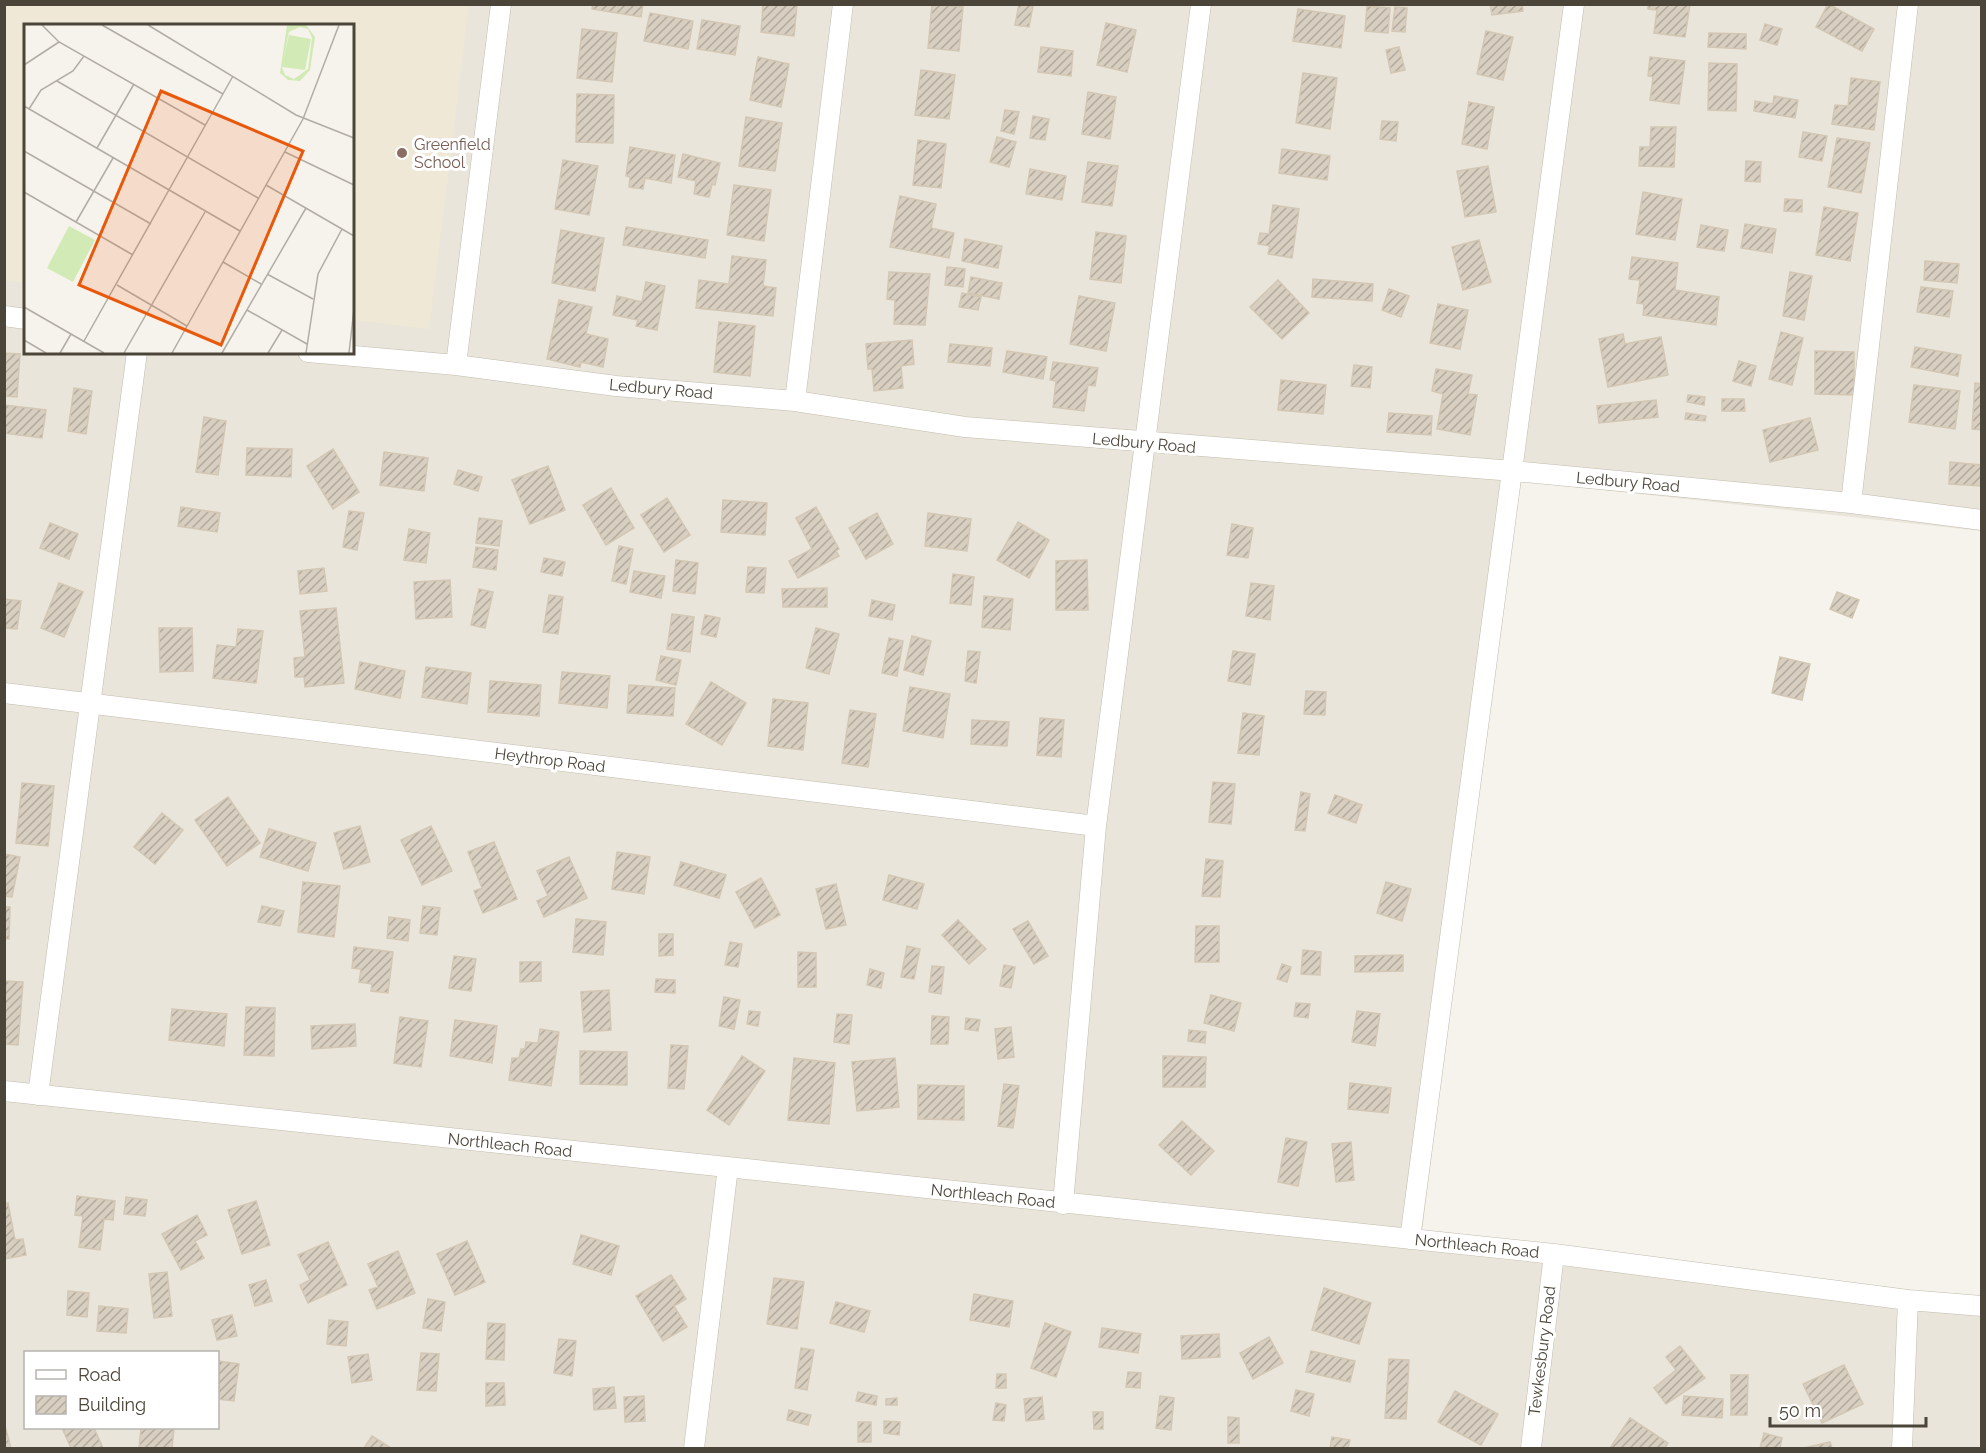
<svg xmlns="http://www.w3.org/2000/svg" width="1986" height="1453" font-family="Raleway,sans-serif">
<defs>
<pattern id="building-hatch" width="6" height="6" patternUnits="userSpaceOnUse" patternTransform="scale(1.5)"><rect width="6" height="6" fill="#d8cfc1"/><path d="M-1 1l2-2M0 6l6-6M5 7l2-2" fill="none" stroke="#b1aa9e"/></pattern>
</defs>
<rect width="100%" height="100%" fill="#f6f3ec"/>
<!-- residential -->
<path fill="#eae5da" fill-rule="evenodd" d="M5 5H1981V531L1511 480 1420 1250 1981 1312V1448H5ZM26 26H352V352H26ZM26 1352H218V1428H26Z"/>
<!-- education -->
<path fill="#efe8d6" d="M5 4 469 5 429 329 353 320 352 26H26L25 283 5 280Z"/>
<!-- building -->
<path fill="url(#building-hatch)" stroke="#d3c7b4" stroke-width="1.5" d="M593 4H643L641 17 592 9Z
M763 4H797L794 36 761 32Z
M932 4 963 7 959 51 928 48Z
M1019 4 1033 6 1029 27 1015 25Z
M1490 4H1522L1523 11 1492 15Z
M1648 4H1690L1685 37 1654 33 1657 10 1648 9Z
M1828 4 1874 29 1862 51 1816 27Z
M1367 6 1390 8 1388 33 1365 31Z
M1395 7 1407 8 1405 32 1392 31Z
M1298 9 1345 16 1341 48 1293 41Z
M650 13 693 21 688 49 644 41Z
M702 20 740 26 735 55 697 49Z
M1106 23 1136 30 1127 72 1097 65Z
M1765 24 1782 29 1777 45 1760 40Z
M582 29 617 33 612 82 577 78Z
M1486 31 1513 37 1503 80 1477 74Z
M1709 33 1746 34V49L1708 47Z
M1041 47 1073 51 1071 76 1038 72Z
M1399 47 1405 70 1391 73 1386 50Z
M758 57 789 64 781 107 750 100Z
M1650 57 1685 61 1679 104 1650 100 1653 77 1648 76Z
M1709 63 1737 64 1736 111 1708 110Z
M921 70 955 75 949 119 915 115Z
M1303 73 1337 78 1330 129 1296 123Z
M1851 78 1880 82 1874 130 1832 124 1835 105 1848 106Z
M1088 92 1116 97 1110 139 1082 134Z
M577 94 614 95 613 143 576 142Z
M1774 96 1798 100 1795 118 1754 111 1755 101 1773 104Z
M1469 102 1494 107 1487 149 1462 144Z
M1005 110 1019 112 1014 134 1001 131Z
M1033 116 1049 119 1045 140 1030 138Z
M746 117 782 123 775 171 739 166Z
M1382 121 1398 122 1396 141 1380 139Z
M1651 127H1676L1674 167 1639 166 1640 147H1650Z
M1803 132 1827 136 1822 161 1799 157Z
M997 137 1016 142 1009 167 990 162Z
M1837 138 1870 143 1861 193 1828 187Z
M918 140 946 144 941 188 913 185Z
M630 147 675 155 671 183 645 178 643 189 629 187 630 177 626 176Z
M1282 149 1330 156 1327 180 1279 173Z
M683 154 720 163 715 185 712 184 709 197 694 194 696 181 678 177Z
M563 160 598 166 589 215 555 209Z
M1746 161 1761 162 1760 182 1745 181Z
M1088 162 1118 166 1112 206 1082 202Z
M1488 166 1496 212 1465 217 1457 171Z
M1030 169 1066 176 1062 200 1026 194Z
M734 185 771 190 764 241 727 235Z
M1643 192 1682 199 1675 240 1636 234Z
M900 196 936 204 931 228 954 233 949 258 890 247Z
M1785 199 1802 200V212L1784 211Z
M1273 205 1299 209 1292 258 1268 254 1270 246 1258 244 1260 233 1269 234Z
M1824 207 1858 213 1850 261 1816 255Z
M1745 224 1776 229 1772 253 1741 248Z
M1701 225 1728 230 1724 251 1697 247Z
M626 227 708 240 705 258 623 245Z
M561 230 604 238 595 291 552 283Z
M1096 232 1126 236 1121 283 1090 279Z
M965 239 1002 246 998 268 962 261Z
M1479 240 1491 282 1463 290 1452 247Z
M732 256 766 260 763 286 776 288 773 316 696 308 699 280 729 284Z
M1632 257 1678 263 1675 290 1719 297 1716 325 1643 315 1644 304 1637 303 1640 280 1629 279Z
M1925 261 1959 264 1957 283 1924 280Z
M947 267 965 269 963 287 945 285Z
M889 272 930 274 925 325 894 324 895 300 887 299Z
M1790 272 1812 276 1804 320 1783 316Z
M971 277 1002 283 999 299 968 293Z
M1313 279 1373 284 1372 301 1312 297Z
M1278 280 1309 313 1282 339 1250 307Z
M646 282 665 286 657 330 636 326 638 320 613 315 617 296 642 302Z
M1921 287 1953 291 1949 317 1917 312Z
M1389 289 1409 296 1401 317 1382 310Z
M962 293 981 297 978 310 959 307Z
M1079 296 1115 303 1106 351 1070 344Z
M559 300 592 307 586 334 608 339 603 367 581 362 580 367 547 359Z
M1438 304 1468 310 1460 349 1430 343Z
M719 322 755 326 750 376 714 372Z
M1781 332 1803 338 1792 385 1769 379Z
M1623 334 1625 344 1661 337 1668 375 1608 387 1599 339Z
M912 340 914 364 901 366 903 388 874 391 872 369H868L866 344Z
M950 344 992 348 990 366 948 362Z
M1915 347 1961 355 1958 376 1911 367Z
M1007 351 1047 357 1043 379 1003 372Z
M1815 351 1854 352V395L1815 394Z
M4 353 20 354 17 397 4 396Z
M1739 361 1756 366 1751 386 1733 381Z
M1053 362 1098 368 1095 386 1088 385 1084 411 1053 407 1056 381 1050 380Z
M1354 365 1372 367 1370 388 1351 386Z
M1436 369 1472 375 1468 394 1477 395 1470 435 1437 429 1443 394 1432 391Z
M1281 380 1326 385 1323 414 1278 410Z
M1975 383 1982 384V430L1972 429Z
M1914 385 1960 391 1955 429 1909 422Z
M74 388 92 391 86 434 68 431Z
M1688 395 1705 397 1704 405 1687 402Z
M1722 399H1744L1745 411H1722Z
M1656 400 1658 417 1599 423 1597 406Z
M4 405 46 410 42 438 4 433Z
M1389 413 1432 416 1431 435 1387 432Z
M1686 413 1706 416 1705 421 1685 419Z
M204 417 226 421 218 475 196 472Z
M1810 418 1818 450 1770 462 1763 430Z
M247 448 292 449 291 477 246 475Z
M333 449 359 492 333 509 307 466Z
M384 452 428 458 424 491 380 485Z
M1950 462 1982 465V486L1949 484Z
M548 466 565 510 530 524 512 480Z
M458 470 482 477 478 491 454 484Z
M611 488 634 528 606 545 583 505Z
M667 498 690 535 664 552 641 515Z
M723 500 767 503 765 535 721 532Z
M181 507 220 513 217 532 178 526Z
M816 507 839 549 836 551 839 556 798 578 789 561 812 549 796 518Z
M349 511 364 513 357 550 343 547Z
M877 513 893 544 866 559 849 528Z
M928 513 971 519 967 551 925 546Z
M479 518 502 521 499 546 476 543Z
M1018 522 1049 540 1029 578 997 560Z
M50 523 78 534 69 559 40 548Z
M1232 524 1253 528 1248 558 1227 555Z
M409 529 430 533 426 563 404 560Z
M619 546 633 549 626 584 612 581Z
M476 547 498 550 496 570 473 567Z
M544 558 565 562 562 576 541 572Z
M676 560 698 563 695 594 673 591Z
M1087 560 1088 610H1056V561Z
M748 567 766 568 764 593 746 592Z
M324 568 327 591 300 594 298 571Z
M634 571 665 576 661 598 630 592Z
M953 574 974 577 971 605 950 603Z
M450 580 452 617 416 619 414 582Z
M59 583 83 592 64 637 41 628Z
M1251 583 1274 586 1270 620 1246 616Z
M827 588V607H783L782 589Z
M479 589 493 592 485 628 471 625Z
M1837 592 1859 600 1852 618 1830 609Z
M549 595 563 597 558 634 543 632Z
M984 596 1013 599 1010 630 982 627Z
M4 599 21 601 17 629 4 628Z
M872 600 895 605 892 620 869 616Z
M336 608 344 683 305 687 304 677H295L294 658 305 657 300 611Z
M672 614 694 617 690 652 667 649Z
M705 615 720 618 716 637 701 634Z
M159 628H192L193 671 160 672Z
M816 628 839 634 829 674 806 668Z
M238 629 263 631 256 683 213 678 217 645 236 647Z
M912 636 931 641 923 675 904 670Z
M889 638 903 641 897 676 882 673Z
M968 651 980 652 976 683 965 681Z
M1233 651 1255 654 1250 685 1228 681Z
M661 656 681 660 676 685 656 680Z
M1780 657 1810 664 1802 700 1772 693Z
M360 662 405 671 400 698 355 689Z
M426 667 471 673 467 704 422 697Z
M562 672 610 676 607 708 559 703Z
M490 681 541 685 539 716 488 712Z
M711 682 746 703 722 745 686 724Z
M629 685 675 688 673 716 627 713Z
M910 687 950 694 943 738 903 731Z
M1306 691 1326 692 1325 715 1304 714Z
M773 699 808 703 803 750 768 746Z
M850 710 876 714 868 767 842 763Z
M1243 713 1264 716 1259 755 1238 753Z
M1040 718 1064 720 1061 757 1037 755Z
M972 720 1009 722 1007 746 971 744Z
M1213 782 1235 784 1231 824 1209 822Z
M22 783 54 786 48 846 16 843Z
M1301 792 1310 794 1305 831 1295 830Z
M1335 795 1362 805 1356 823 1328 813Z
M228 797 260 843 227 866 195 820Z
M162 813 183 830 155 864 134 847Z
M360 826 370 862 344 869 334 833Z
M431 826 452 871 422 885 401 840Z
M269 829 316 843 308 871 260 857Z
M494 842 517 899 483 913 474 891 482 888 468 852Z
M617 852 650 857 644 894 612 889Z
M4 854 20 857 12 897 4 896Z
M569 857 587 898 544 917 537 901 548 896 537 871Z
M1206 859 1223 861 1220 897 1202 896Z
M681 862 726 875 719 898 674 885Z
M889 875 924 884 917 909 883 900Z
M761 878 780 915 755 928 736 892Z
M303 882 340 886 334 937 298 932Z
M1386 882 1411 889 1402 921 1377 913Z
M836 884 846 925 826 929 816 889Z
M262 906 284 911 280 926 258 922Z
M423 906 440 908 437 935 420 933Z
M4 907H10L9 939H4Z
M389 917 410 920 408 941 387 938Z
M576 919 606 922 603 955 573 952Z
M958 920 986 949 969 964 942 935Z
M1028 921 1048 956 1034 964 1013 929Z
M1196 926H1219V962H1195Z
M659 934H673V955L659 956Z
M730 942 742 944 738 967 725 965Z
M907 946 920 949 914 979 901 977Z
M354 947 393 952 388 993 371 991 372 984 359 982 361 969 352 968Z
M1303 950 1321 952 1320 975 1301 974Z
M798 952 816 953V987H798Z
M1403 955V971L1355 972V956Z
M454 956 476 959 471 991 449 988Z
M520 962H541V981L520 982Z
M1282 964 1291 967 1287 982 1277 979Z
M1004 965 1015 967 1011 988 1000 986Z
M932 966 944 967 941 994 929 992Z
M870 969 884 973 881 988 867 985Z
M656 979 675 980V993L655 992Z
M4 981 23 982 18 1045 4 1044Z
M609 990 611 1030 584 1032 581 992Z
M1211 995 1241 1003 1234 1031 1204 1023Z
M724 997 740 1000 734 1029 719 1026Z
M1296 1003 1310 1004 1308 1018 1294 1016Z
M246 1007 275 1008 274 1056 244 1055Z
M172 1009 227 1014 224 1046 169 1040Z
M749 1011 760 1012 758 1026 747 1024Z
M1357 1011 1380 1014 1375 1046 1352 1042Z
M837 1014 852 1015 849 1044 834 1042Z
M932 1016 949 1017 948 1044H931Z
M400 1017 428 1021 421 1067 394 1063Z
M966 1018 980 1020 978 1031 965 1029Z
M455 1020 497 1026 492 1063 450 1056Z
M355 1024 356 1046 312 1049 311 1026Z
M1011 1027 1014 1057 998 1059 995 1029Z
M540 1029 559 1032 551 1086 509 1080 512 1058H519L521 1049H525L526 1042 538 1043Z
M1189 1030 1206 1032 1205 1043 1188 1041Z
M671 1045 688 1046 684 1089 668 1088Z
M580 1051 627 1052V1085L580 1084Z
M742 1056 765 1071 729 1125 707 1110Z
M1163 1056 1206 1057 1205 1087H1163Z
M794 1058 835 1063 829 1124 788 1120Z
M895 1058 899 1107 857 1111 852 1062Z
M1350 1083 1391 1088 1388 1113 1348 1109Z
M1004 1084 1019 1086 1013 1128 998 1126Z
M918 1085 964 1086V1120L918 1119Z
M1182 1121 1214 1151 1191 1175 1159 1145Z
M1286 1138 1307 1142 1298 1186 1278 1182Z
M1351 1142 1354 1180 1336 1182 1332 1144Z
M77 1196 115 1201 113 1220 104 1219 100 1250 79 1247 83 1216 75 1215Z
M126 1197 147 1200 145 1216 124 1214Z
M256 1201 270 1245 242 1254 228 1210Z
M8 1203 15 1240 23 1239 26 1255 4 1259V1204Z
M197 1215 207 1235 195 1241 204 1258 181 1270 162 1234Z
M581 1235 619 1246 611 1275 573 1264Z
M467 1241 485 1282 455 1295 437 1254Z
M328 1242 347 1285 308 1303 300 1285 310 1280 298 1255Z
M398 1251 415 1293 377 1309 369 1290 378 1287 368 1264Z
M167 1272 172 1316 154 1318 149 1274Z
M671 1275 686 1299 674 1306 687 1327 663 1341 636 1296Z
M774 1278 804 1282 797 1329 767 1324Z
M266 1280 272 1301 255 1306 249 1285Z
M1324 1288 1371 1303 1359 1344 1312 1330Z
M68 1291 89 1293 87 1317 67 1315Z
M974 1294 1013 1301 1009 1327 970 1320Z
M428 1299 445 1302 441 1331 423 1328Z
M836 1302 870 1311 864 1332 830 1323Z
M99 1306 128 1309 126 1333 97 1331Z
M232 1315 237 1336 217 1340 212 1320Z
M329 1320 348 1322 346 1346 327 1344Z
M488 1323 505 1324 504 1360 486 1359Z
M1045 1323 1071 1332 1056 1377 1031 1368Z
M1102 1328 1141 1334 1138 1353 1099 1347Z
M1219 1334 1220 1357 1182 1359 1181 1336Z
M1269 1337 1283 1363 1253 1379 1240 1353Z
M559 1339 576 1341 572 1376 554 1373Z
M1680 1346 1705 1378 1666 1404 1654 1388 1676 1370 1666 1357Z
M801 1348 814 1350 807 1390 795 1388Z
M1311 1351 1355 1361 1350 1382 1306 1372Z
M421 1353 439 1354 436 1391 417 1390Z
M368 1354 372 1380 352 1383 348 1357Z
M1389 1359 1409 1360 1406 1419 1385 1418Z
M218 1361 239 1364 234 1401 218 1399Z
M1844 1365 1863 1404 1822 1423 1803 1384Z
M1128 1372 1141 1373 1140 1388 1126 1387Z
M997 1374H1006V1388H996Z
M1731 1375H1748L1747 1415H1731Z
M486 1383H504L505 1405 486 1406Z
M614 1387 616 1408 594 1410 593 1389Z
M1296 1390 1314 1394 1309 1416 1291 1411Z
M1455 1391 1498 1414 1481 1445 1438 1422Z
M858 1392 877 1396 876 1405 856 1401Z
M644 1396 645 1421 625 1422 624 1397Z
M1160 1396 1174 1398 1171 1430 1156 1428Z
M1684 1396 1723 1399 1722 1418 1682 1415Z
M1042 1397 1044 1419 1026 1421 1024 1399Z
M897 1398V1405H886V1399Z
M996 1403 1006 1405 1004 1421 993 1420Z
M789 1410 811 1415 808 1425 787 1420Z
M1093 1412H1103V1429H1094Z
M1228 1417 1239 1418V1443H1228Z
M1630 1418 1668 1443 1665 1448H1610Z
M884 1421 900 1422 899 1435 884 1433Z
M4 1422 11 1448H4Z
M858 1422H871V1442H858Z
M62 1428H94L103 1448H71Z
M141 1428H174L172 1448H139Z
M1764 1433 1782 1438 1780 1448H1760Z
M372 1436 391 1448H364Z
M1332 1437 1350 1440 1348 1448H1330Z
M1830 1442 1832 1448H1804Z"/>
<g fill="none" stroke-linecap="round" stroke-linejoin="round">
<defs>
<path id="street" d="M4 316 26 319
M308 352 456 365 616 386 795 401 965 427 1513 471 1851 503 1982 520
M456 365 501 4
M795 401 843 4
M1851 503 1908 4
M4 693 1096 826
M4 1091 1554 1254 1908 1300 1982 1306
M38 1095 137 352
M1063 1204 1096 826 1201 4
M1410 1239 1574 4
M694 1448 728 1167
M1531 1448 1554 1254
M1902 1448 1908 1300"/>
</defs>
<!-- street casing -->
<use href="#street" stroke="#c2bbae" stroke-width="21"/>
<!-- street -->
<use href="#street" stroke="#fff" stroke-width="20"/>
</g>
<!-- markers -->
<circle fill="#8d6e63" stroke="#fff" stroke-width="2" cx="402" cy="153" r="6"/>
<g text-anchor="middle" dominant-baseline="central" stroke-width="6" stroke-linejoin="round" paint-order="stroke">
<!-- education labels -->
<g font-size="16" fill="#785e54" stroke="#fff" text-anchor="start">
<text x="414" y="144">Greenfield<tspan x="414" dy="18">School</tspan></text>
</g>
<!-- street labels -->
<g font-size="16" fill="#4b4439" stroke="#fff">
<text transform="translate(661 389) rotate(5)">Ledbury Road</text>
<text transform="translate(1144 443) rotate(5)">Ledbury Road</text>
<text transform="translate(1628 482) rotate(5)">Ledbury Road</text>
<text transform="translate(550 760) rotate(7)">Heythrop Road</text>
<text transform="translate(510 1145) rotate(6)">Northleach Road</text>
<text transform="translate(993 1196) rotate(6)">Northleach Road</text>
<text transform="translate(1477 1246) rotate(6)">Northleach Road</text>
<text transform="translate(1542 1351) rotate(-83)">Tewkesbury Road</text>
</g>
</g>
<!-- overview -->
<g transform="translate(24 24)">
<rect width="330" height="330" fill="#f6f3ec"/>
<path d="M263 1H282L291 13 286 46 276 57 264 56 256 49ZM276 3 284 5 288 14 284 45 270 55 261 51 258 43 281 46 287 15 265 11 259 36 265 8ZM45 202 71 216 49 258 23 244Z" fill="#d2eab5" fill-rule="evenodd"/>
<path fill="none" stroke="#b2ada4" stroke-width="1.5" d="M18 1 35 18 181 101M78 1 199 70M124 1 272 91 330 114M0 41 35 18M33 57 234 174M0 82 216 207M5 85 17 66 49 47 60 32M73 124 110 60M0 127 127 200M261 128 330 161M242 161 330 212M0 168 109 231M52 198 89 134M199 238 237 260M243 250 289 275M93 261 163 302M0 283 80 329M223 286 283 320M0 316 22 329M60 317 209 52M36 329 47 310M100 329 181 188M148 329 279 95 315 1M198 329 282 184M244 329 258 306M282 329 294 250 318 205M325 329 330 285"/>
<path fill="#e8590c" fill-opacity="0.15" stroke="#e8590c" stroke-width="3" d="M137 67 279 127 197 321 55 261Z"/>
<rect width="330" height="330" fill="none" stroke="#4b4439" stroke-width="3"/>
</g>
<!-- border -->
<rect width="1986" height="1453" fill="none" stroke="#4b4439" stroke-width="12"/>
<!-- legend -->
<rect x="24" y="1351" width="195" height="78" fill="#ffffff" stroke="#b7b4b0" stroke-width="1.5"/>
<rect x="36" y="1370" width="30" height="9" fill="#ffffff" stroke="#b7b4b0" stroke-width="1.5"/>
<text x="78" y="1381" font-size="18" fill="#4b4439">Road</text>
<rect x="36" y="1396" width="30" height="18" fill="url(#building-hatch)" stroke="#b7b4b0" stroke-width="1.5"/>
<text x="78" y="1411" font-size="18" fill="#4b4439">Building</text>
<!-- scale -->
<path d="M1770 1417v9h156v-9" fill="none" stroke="#4b4439" stroke-width="3"/>
<text x="1779" y="1417" font-size="18" fill="#4b4439" stroke="#ffffff" stroke-width="4.5" paint-order="stroke">50 m</text>
</svg>
